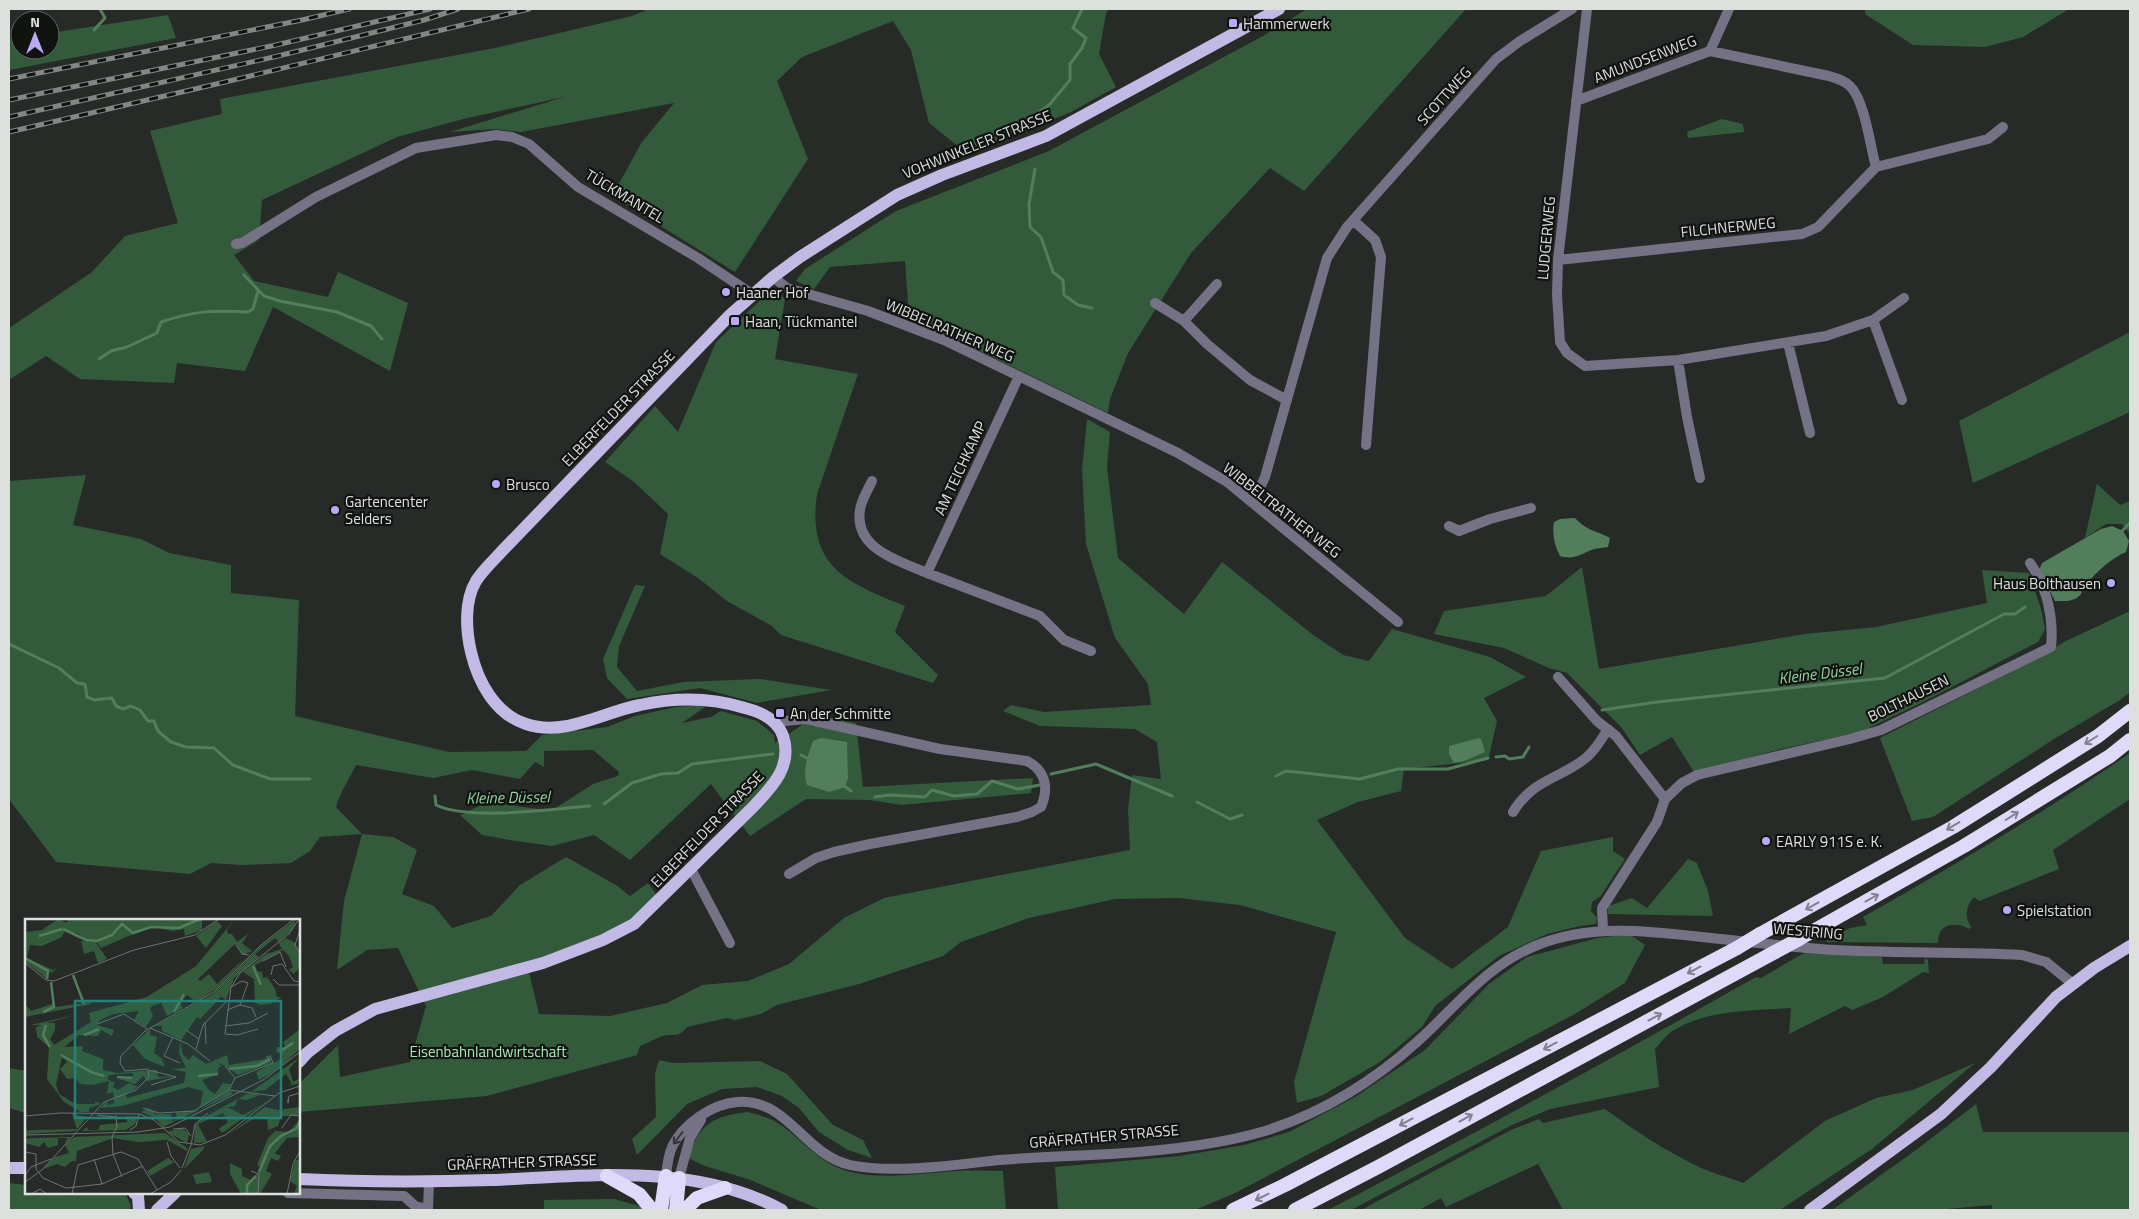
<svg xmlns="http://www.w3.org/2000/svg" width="2139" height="1219" font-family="'Titillium Web',sans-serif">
<rect width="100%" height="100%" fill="#272b28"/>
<!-- green -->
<path fill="#335b3b" d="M649 9H1109L1106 13 1099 54 1116 87 1071 112 960 157 959 147 929 123 911 50 893 21 802 57 777 81 808 159 735 272 612 196 642 142 674 103 521 132 494 129 450 132 564 97 463 119 397 137 262 200 259 240 234 255 254 281 328 297 338 272 408 303 390 371 273 307 245 371 177 363 174 383 80 379 46 356 9 380V328L92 272 125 236 178 223 150 131 222 114 220 99 495 48 632 16Z
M1307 9H1466L1304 191 1270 168 1191 253 1128 353 1110 399 1108 413 909 317 905 261 830 267 814 289 796 281 805 269 896 211 1049 151 1263 36Z
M1865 9H2069L2023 37 1985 47 1913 45 1865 14Z
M168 15 176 38 9 70V39L20 37V50H50V33Z
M1722 119 1743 124 1744 132 1688 138 1687 132Z
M769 292 779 293 785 299 775 359 858 374 817 494C807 567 846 582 905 606L895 632 938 675 933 683 781 635 772 626 727 601 698 578 660 554 668 514 633 481 605 462 655 406 678 432 716 342Z
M2130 332V412L1973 483 1959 421Z
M1087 419 1110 432 1107 467 1118 558 1184 614 1222 562 1313 635 1343 655 1369 661 1392 629 1490 657 1526 677 1484 698 1497 721 1488 760 1404 769 1401 791 1358 802 1317 820 1405 938 1452 969 1508 927 1541 851 1613 837V851L1625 859 1600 897 1592 902 1591 911 1597 918 1596 924 1580 926 1547 934 1499 956 1435 1006 1422 1027 1380 1062 1321 1096 1297 1103 1294 1082 1336 932 1240 905 1179 898 1115 899 1029 918 961 942 943 956 859 984 777 1005 761 1014 735 1020 727 1018 687 1027C680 1036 677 1035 667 1035 659 1036 648 1043 640 1046L637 1055 487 1096 299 1112V1084L338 1045 340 1077 410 1062 426 1006 398 948 367 950 337 970 344 901 362 834 320 837 310 851 291 863 242 865 211 863 190 874 56 862 9 799V481L86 475 73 525 141 539 169 553 231 565V593L299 600 295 716 449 752 526 751 542 735 607 727 635 716 676 707 709 704 682 723 711 717 721 711 757 721 774 735 775 743 817 715 856 723 863 787 1033 778 1031 793 901 805 870 800 806 799 750 836 711 784 630 860 594 835 552 846 516 841 482 835 460 815 488 802 551 811 593 784 618 776 619 772 593 750 544 751V767L535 762 520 779 472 770 433 778 356 765C349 780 340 792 336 807L362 834 393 837 417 850 402 894 434 906 452 928 491 916 520 885 566 857 616 885 630 896 648 883 658 897 629 923 527 964 539 1014 610 1016 667 1003 702 985 748 981 789 964 844 918 884 898 1130 850 1128 809 1132 775 1161 779 1157 742 1135 729 1040 726 1003 711 1011 705 1044 712 1151 705 1148 684 1115 638 1086 544 1082 470Z
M2097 484 2120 505 2130 501V534L2122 524H2106L2085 538Z
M1582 567 1599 669 1805 634 1876 627 1987 603 1982 570 2029 573 2041 609 2045 629 2038 642 1925 701 1860 732 1777 750 1694 772 1672 737 1640 755 1622 728 1567 673 1549 668 1504 648 1434 634 1444 611 1546 596Z
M635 585 645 586 619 646 617 667 637 691 684 682 760 679 831 690 757 703 700 688 627 699 607 678 603 659Z
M2130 611V692L2120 700 2054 739 1933 817 1912 821 1880 738 2030 662 2066 641Z
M2130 753V799L2053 850 2059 869 1979 901 1974 897C1966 906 1964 916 1971 927L1969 929C1955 921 1937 924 1938 943L1825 942 1850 928 1867 925 1863 917C1955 865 2044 813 2130 753Z
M1688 859 1697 863 1708 891 1713 916 1608 914V906L1632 898 1647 908Z
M1629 934 1645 945 1625 983 1573 1015 1235 1193 1195 1210H1058L1055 1167 1180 1156 1244 1145 1289 1132 1355 1097 1425 1050 1490 983 1527 957 1598 938Z
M1804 953 1882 957 1883 964H1924L1925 958 1928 960 1929 973 1923 972 1883 997 1852 1010 1845 1006 1789 1034 1791 1008C1751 1011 1706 1009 1671 1032 1665 1036 1660 1044 1655 1049L1659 1087 1550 1109 1512 1125 1351 1210H1328C1472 1135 1615 1057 1756 977L1761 978Z
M659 1060 673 1063 760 1061 787 1074 833 1125 863 1140 872 1158 848 1150 819 1132 799 1108 782 1096 757 1087 722 1089 687 1104 637 1155 632 1139 656 1117 655 1074Z
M1975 1063 1872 1149 1780 1210H1563L1538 1164 1446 1207 1441 1198 1419 1210H1361L1511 1130 1539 1119 1543 1123 1605 1109C1634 1130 1664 1150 1697 1166 1711 1173 1728 1177 1743 1183L1825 1121 1876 1098 1913 1090Z
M9 1068 26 1071V1113L9 1108Z
M1976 1104 1983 1132H2130V1209L1992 1210V1205L1935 1210H1832L1916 1150Z
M747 1112C760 1115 771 1118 782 1126 803 1141 818 1161 844 1170 877 1181 923 1173 958 1171 973 1170 988 1171 1003 1171L1006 1210H821L748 1179 705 1166 688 1158C700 1123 712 1117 747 1112Z
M9 1183 26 1185V1193H122L126 1195 131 1206 130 1210H9Z
M614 1199 643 1207 645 1210H544V1200Z"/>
<!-- water -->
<path fill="#537e5c" d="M1575 518C1587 531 1595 530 1610 538L1608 547C1603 548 1596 548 1591 550 1580 555 1573 560 1560 556 1554 545 1552 534 1554 522L1560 519Z
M2112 526 2123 531 2129 541 2126 552C2110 559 2098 571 2086 584 2082 588 2083 594 2078 597 2071 602 2063 601 2055 601L2039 570 2042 563 2101 529Z
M821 738 847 742 848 778 845 787 829 792 807 785C802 769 808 756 813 741Z
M1479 738 1481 739 1485 752 1464 761 1454 763 1449 754V746Z"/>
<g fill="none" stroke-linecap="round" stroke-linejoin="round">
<!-- stream -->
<path stroke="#537e5c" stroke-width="3" d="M94 30 105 18 100 9
M1030 119 1049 105 1070 80V64L1082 48 1086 38 1073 28 1082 9
M1035 169 1029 204 1030 227 1041 237 1053 272 1063 280 1064 295 1078 305 1092 308
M244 275 264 296 280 301 337 312 371 326 382 339
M99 359 111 351 127 347 157 333 161 322C194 311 213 310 248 312L253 309 258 291
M2120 533 2130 523
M9 644 59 668 77 683 85 684 87 697 94 700 112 698 116 706 123 709 131 706 140 710 148 721H154L158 731 171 742 186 747 214 748 233 765 270 779H310
M1602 710 1657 702 1885 678 2004 614H2015L2025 607
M801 755 809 759
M1496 757 1505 756 1509 759 1523 757 1529 747
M1051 774 1096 764 1172 796
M1276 776 1286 771 1360 779 1398 769H1448L1488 758
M844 786 851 791
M435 796 436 805C469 821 552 809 590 806
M875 797 889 795 925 797 932 790 954 796 977 794 992 781 1018 789 1040 785
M1197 802 1230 819 1242 815
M604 804 632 783 661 774 678 773 692 764 773 754"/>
<!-- minor -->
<path stroke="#757286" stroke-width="10" d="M1587 9 1558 260 1557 295 1560 342 1567 353 1585 366 1678 360 1826 336 1873 320 1904 298
M1710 51 1829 76C1836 78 1844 80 1850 86 1865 101 1870 146 1876 167
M1576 101 1710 51 1729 9
M1353 220 1375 240 1381 257 1366 445
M236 244 242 243 316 197 416 148 496 135 512 137 529 144 578 187 698 258 752 294
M1558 260 1802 234 1818 227 1876 167 1988 139 2003 127
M773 277 787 288 868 311 944 340 1178 453 1227 482 1398 622
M1155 303 1184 321 1207 344 1250 380 1287 400
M1873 320 1902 400
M1184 321 1217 284
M1788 343 1810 433
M1678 360 1687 417 1700 478
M1019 376 927 573 1040 616 1064 640 1091 651
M872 481C868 490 861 500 860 510 854 549 899 561 927 573
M1253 503 1265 477 1327 258 1347 227 1496 59 1520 41 1572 9
M1449 526 1459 531 1490 519 1531 508
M1558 677 1597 721 1616 736 1665 799 1657 822 1602 908 1603 930
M774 722 806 719 940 749 1027 761C1046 771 1049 788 1041 807L1032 812 1017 817 870 844 834 852 816 858 789 874
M1665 799 1682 783 1697 775 1850 739 1881 730 2051 647C2054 618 2047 587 2030 563
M1513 812C1534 778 1561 779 1587 757 1596 749 1602 739 1608 729
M691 869 730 943
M666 1176C667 1166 668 1156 672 1147 683 1124 712 1104 737 1102 788 1098 803 1154 850 1165 892 1174 956 1165 999 1160 1036 1157 1073 1156 1111 1154 1160 1151 1218 1145 1265 1131 1322 1113 1374 1081 1418 1041 1458 1005 1487 964 1540 944 1592 924 1648 931 1702 937 1741 941 1781 946 1820 949 1887 954 1955 951 2022 955L2046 962 2073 984
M679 1178 690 1138 701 1120
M288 1193 404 1196 415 1206 428 1209
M428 1210 429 1181"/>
<!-- major -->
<path stroke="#c2bae5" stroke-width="12" d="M299 1062 307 1053 335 1031 375 1009 543 963 603 940 634 924 753 807C772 787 793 766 783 736 777 719 761 712 745 708 710 697 676 697 640 705 603 712 565 737 526 724 495 714 478 682 471 652 466 631 464 601 476 581 483 570 494 560 503 550L730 315 773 277 800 257 897 195 942 175 1046 136 1279 9
M9 1168H26
M299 1179C363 1182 428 1182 492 1180 589 1176 693 1162 782 1210
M134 1193 138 1196 139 1210
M157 1210 175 1193
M1810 1210 1941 1114 1991 1067 2056 997 2094 968 2130 946"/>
<!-- highway -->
<path stroke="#dfdaf9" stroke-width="14" d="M1760 934 1953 827 2098 736 2130 711
M1799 939 1964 846 2110 756 2130 740
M607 1176 639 1194 652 1210
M661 1210 666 1176
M676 1210 679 1178
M685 1210 697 1198 725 1188
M1233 1210 1285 1185 1737 948
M1295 1210 1378 1167 1775 952"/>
<defs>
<path id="rail" d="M9 79 302 20 349 9
M9 100 276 45 430 9
M9 117 278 56 424 20 458 9
M9 132 225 82 529 9"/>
</defs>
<!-- rail casing -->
<use href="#rail" stroke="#838683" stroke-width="5"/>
<!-- rail -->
<use href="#rail" stroke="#111311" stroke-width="3" stroke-dasharray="9" stroke-linecap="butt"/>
<!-- highway-bridge -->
<path stroke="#dfdaf9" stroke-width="14" d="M1737 948 1760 934
M1775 952 1799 939"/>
</g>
<!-- one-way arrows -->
<defs><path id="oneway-shaft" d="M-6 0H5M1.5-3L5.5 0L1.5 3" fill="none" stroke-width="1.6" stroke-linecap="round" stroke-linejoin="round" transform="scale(1.25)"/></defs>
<g stroke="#828091">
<use href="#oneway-shaft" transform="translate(2091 740) rotate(148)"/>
<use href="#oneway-shaft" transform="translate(2012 816) rotate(-32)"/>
<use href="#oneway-shaft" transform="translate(1953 826) rotate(149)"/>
<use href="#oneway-shaft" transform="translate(1872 898) rotate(-29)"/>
<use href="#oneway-shaft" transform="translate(1812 906) rotate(151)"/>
<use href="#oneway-shaft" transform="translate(1694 970) rotate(152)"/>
<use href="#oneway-shaft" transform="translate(1655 1017) rotate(-28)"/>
<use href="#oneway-shaft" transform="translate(1550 1046) rotate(152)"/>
<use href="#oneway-shaft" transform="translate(1466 1118) rotate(-29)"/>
<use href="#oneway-shaft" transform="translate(1406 1122) rotate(152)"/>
<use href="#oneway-shaft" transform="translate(1262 1197) rotate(154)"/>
</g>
<use stroke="#34343a" href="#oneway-shaft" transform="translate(678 1138) rotate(127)"/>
<!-- markers -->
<g fill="#baaaf6" stroke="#111311" stroke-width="2">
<rect x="1228" y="18" width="10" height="10" rx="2.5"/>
<circle cx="726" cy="292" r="5"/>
<rect x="730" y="316" width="10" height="10" rx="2.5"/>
<circle cx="496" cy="484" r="5"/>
<circle cx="335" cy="510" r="5"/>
<circle cx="2111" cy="583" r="5"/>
<rect x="775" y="708" width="10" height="10" rx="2.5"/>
<circle cx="1766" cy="841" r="5"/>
<circle cx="2007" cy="910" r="5"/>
</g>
<g text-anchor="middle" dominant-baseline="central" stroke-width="4.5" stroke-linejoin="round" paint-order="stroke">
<!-- poi labels -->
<g font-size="15" fill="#dee0de" stroke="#111311" text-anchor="start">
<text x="1243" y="23">Hammerwerk</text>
<text x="736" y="292">Haaner Hof</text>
<text x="745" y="321">Haan, Tückmantel</text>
<text x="506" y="484">Brusco</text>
<text x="345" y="501">Gartencenter<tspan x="345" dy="17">Selders</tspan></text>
<text x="2101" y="583" text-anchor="end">Haus Bolthausen</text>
<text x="790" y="713">An der Schmitte</text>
<text x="1776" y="841">EARLY 911S e. K.</text>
<text x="2017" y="910">Spielstation</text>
</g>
<!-- street labels -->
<g font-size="15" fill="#dee0de" stroke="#111311">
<text transform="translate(1645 59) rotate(-21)">AMUNDSENWEG</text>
<text transform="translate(1444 96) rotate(-48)">SCOTTWEG</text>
<text transform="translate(977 144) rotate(-22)">VOHWINKELER STRASSE</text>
<text transform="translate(625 196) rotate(31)">TÜCKMANTEL</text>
<text transform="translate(1728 227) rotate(-6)">FILCHNERWEG</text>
<text transform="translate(1546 238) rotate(-85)">LUDGERWEG</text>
<text transform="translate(950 330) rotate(23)">WIBBELRATHER WEG</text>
<text transform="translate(618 408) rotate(-46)">ELBERFELDER STRASSE</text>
<text transform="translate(960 468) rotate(-65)">AM TEICHKAMP</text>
<text transform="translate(1282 510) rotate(38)">WIBBELTRATHER WEG</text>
<text transform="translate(1908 698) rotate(-26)">BOLTHAUSEN</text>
<text transform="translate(707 829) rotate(-46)">ELBERFELDER STRASSE</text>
<text transform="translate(1808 931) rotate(5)">WESTRING</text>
<text transform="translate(1104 1136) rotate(-5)">GRÄFRATHER STRASSE</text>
<text transform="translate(522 1162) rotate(-2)">GRÄFRATHER STRASSE</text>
</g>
<!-- park labels -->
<g font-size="15" fill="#a6eab3" stroke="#111311">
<text x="488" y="1051">Eisenbahnlandwirtschaft</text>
</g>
<!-- water labels -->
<g font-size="16" font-style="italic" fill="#90d39d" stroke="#111311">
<text transform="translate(1820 673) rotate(-7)">Kleine Düssel</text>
<text transform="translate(508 797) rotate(-1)">Kleine Düssel</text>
</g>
</g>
<!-- overview -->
<g transform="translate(25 919)">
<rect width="275" height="275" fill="#272b28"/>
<path d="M33 0 41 4 44 0H177V11L160 17 159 10 147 12 127 7 76 29 72 23 70 22 82 40 73 44 69 32 59 35 56 22H61L54 15 40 11 37 18 17 27 5 26 2 39 28 51 33 48 27 54 22 52 21 59 0 43V13L17 11ZM210 0 202 11 203 15H207L212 23 224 14 217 24 227 32 218 36 211 24 173 60 175 62 184 55 192 65 210 48 222 38 191 70 171 83 162 76 156 83 157 90 142 97 136 84 127 87 125 90 128 97 121 108 109 101 114 92 88 95 75 101 72 106 89 111 87 117 76 111 73 117 54 116 39 128 58 127 57 132 78 140V151L93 154 128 151H132L133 158 149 157 122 162 118 157 110 165 94 160H103L109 156 107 154 84 156 82 160 90 164 88 168 93 171 104 164 113 168 101 175 102 179 159 164 161 153 146 150 161 149 154 134 155 122 158 136 164 141 168 136 181 145 202 136 204 146 241 140V137H245L246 144 213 156 201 147 190 143 197 147 193 149V155L177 161 185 172 190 175 198 164 206 165 204 171 175 188 178 172 163 168 97 187 75 189 82 182 83 186 89 184 88 173 82 175 84 162 68 166 55 165 50 159 42 160 35 150 42 143 37 138 31 166 34 175 51 185H70V182L76 185 64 189V193H56L39 183 22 160 24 128 12 118 11 108 16 106H5L50 96 22 104H30V111L25 120 29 126 66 103 64 94 122 78 171 47ZM271 0 268 10 259 18 254 23 250 19 230 35 234 38 209 59 201 81 196 78 175 100 172 98 156 121 137 112V107H130L188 75 237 26ZM192 2 197 7 181 29 165 45 181 29 171 17ZM261 19 270 24 275 35V48L269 55 264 51 268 48 264 37 258 31 230 46 232 52 237 53 238 59 242 58 250 70 252 78H257L245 85 234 86 230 83 229 60 218 53 241 35 257 30 254 24ZM66 83V85L0 98V85L6 92 30 84V88ZM125 110V116L132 118 129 134 137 140 140 148 120 140 108 126ZM275 110V130L254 149 234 161 231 153 258 139 255 132 251 134 252 128H260L258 123ZM275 138 264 150 268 163 275 159 272 165 263 167 267 165 261 155 240 171 226 173ZM204 172 208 173 206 176 138 208 129 198 116 193 124 189 131 195H146L147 202 152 201 151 194 174 191ZM224 174 235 176 222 181 213 180 210 187 198 189H204L218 196 240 184 197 214 194 210 203 203 198 194 173 205 182 223 169 224 170 207 176 200ZM240 188 253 191 275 188V194L273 197H256L253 207 243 211 242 198 228 200 201 217ZM47 195 62 198 51 212 0 215V212L8 211 52 210ZM102 197 112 198 110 205 101 211 57 212 62 208 63 211H73L75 206 102 203ZM275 200 274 218 262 219 250 234 256 237 253 242 246 239 241 252 247 255 235 275H216L205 255V244L217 250V257L226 261 237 249 232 246 243 219 250 212 264 213ZM157 209 164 215 162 224 142 213ZM140 214 162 229V232L142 221 113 223 88 219 52 232 51 242H47L40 248 32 245 18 250 30 238 44 234 40 226 49 218ZM46 218 40 225 42 219H33V226L23 229 19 223 14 228 0 224V220L9 219ZM180 227 178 231 159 250 166 230ZM143 239 149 243 125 257 122 252ZM275 240V275H269L272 267 265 262 270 242ZM184 253 187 263 171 265 168 256Z" fill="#335b3b"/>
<path fill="none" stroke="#537e5c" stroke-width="2.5" d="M38 10 61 21 72 22 87 16 97 5 108 14 126 8 154 9 175 0M14 17 37 10M0 39 23 52 22 60M228 47 236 66M48 56 59 85M18 93 29 88 26 63M149 93 159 75M21 106 18 116 25 128M59 116 74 110M254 133 268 124M36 136 66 153 79 157M204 150 232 147 245 140M173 157 193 155M92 158 107 159M234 253 245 227 256 217 272 209 275 201M222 275V266L231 257"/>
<path fill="none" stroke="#707371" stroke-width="1" d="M275 11 270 26 275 34M210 24 217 35 224 36M238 42 255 33 261 48M0 44 21 61 29 62 109 31 170 16 194 0M246 56 248 47 257 45 269 62 275 63M248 60 254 66H275M215 86 227 89 231 98M202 91 215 86 223 64 217 62 206 68M180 103 181 125M72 105 99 95 122 110M200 107 224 104 243 94M125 109 163 125 185 142M233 110 212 116 200 115 206 68 215 54 264 15 274 0M161 111 174 120M148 118 139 137 155 144M171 130 178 106 203 81M200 147 210 159 204 171M124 151 151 158 126 166M210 159 248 144 245 136M263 180V184L264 177 275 174M118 189 134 194 169 192 204 171 250 177M72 196 91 198M91 196 92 208 87 218 88 235 97 258M0 197 35 194 115 195 129 201 154 223 175 226 200 216 254 174 275 167M257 209 266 196 275 197M148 210 160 209 166 217M105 211 111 207 114 195M0 216 113 213 145 208 238 161 275 133M142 223 146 237 155 249M166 226 170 205 183 194M0 233 11 235V250L18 259 41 269 77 265 118 247M69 240 77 265M157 249 166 226M226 252 234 255 233 275M1 255 6 248 26 240M0 263 17 251 79 183 111 171 124 158 123 150 100 152 95 144 96 137 120 112 189 73 236 26 269 0M6 275 15 270 22 275M47 275 53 246 96 233 113 240 132 271M125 275 146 263 156 251M262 275 268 245 275 232"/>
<path fill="#248179" fill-opacity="0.15" stroke="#248179" stroke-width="2.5" d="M50 82H256V199H50Z"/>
<rect width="275" height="275" fill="none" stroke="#dee0de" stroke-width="2.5"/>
</g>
<!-- border -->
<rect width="2139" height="1219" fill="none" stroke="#dee0de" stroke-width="20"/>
<!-- north arrow -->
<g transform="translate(35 35)"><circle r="24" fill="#111311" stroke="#636563"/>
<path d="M0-4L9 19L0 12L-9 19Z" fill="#baaaf6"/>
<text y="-8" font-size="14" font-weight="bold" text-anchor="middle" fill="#dee0de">N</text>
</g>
</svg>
